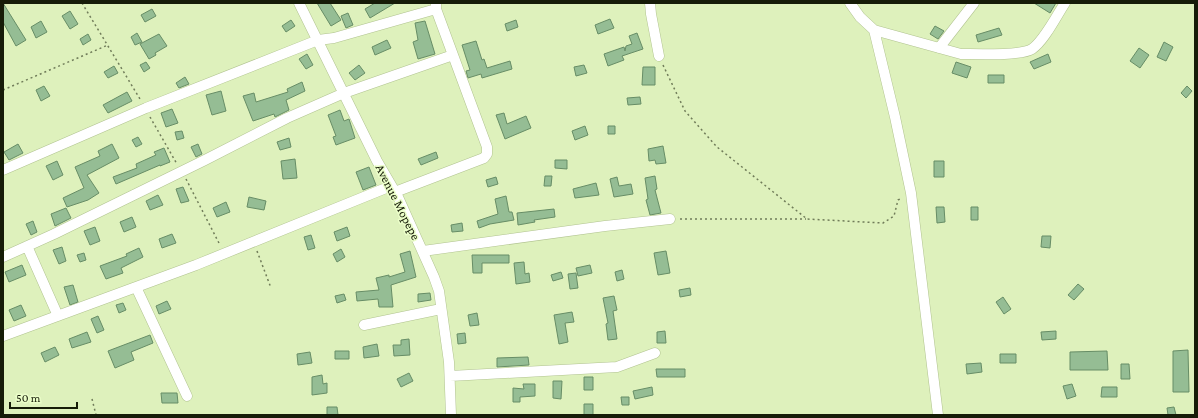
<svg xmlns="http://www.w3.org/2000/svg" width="1198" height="418" font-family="'Crimson Pro',serif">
<rect width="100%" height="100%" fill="#def1bc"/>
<!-- building -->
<path fill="#95bd94" stroke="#678d66" d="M3 3 26 40 16 46 3 22Z
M317 3H330L341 20 331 26Z
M375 3H395L370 18 365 9Z
M1034 3H1056L1050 13Z
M152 9 156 16 145 22 141 15Z
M70 11 78 24 70 29 62 16Z
M348 13 353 25 346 28 341 16Z
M610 19 614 28 598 34 595 25Z
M291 20 295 26 286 32 282 26Z
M516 20 518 27 507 31 505 24Z
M41 21 47 32 36 38 31 27Z
M425 21 435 54 418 59 413 42 418 40 415 23Z
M935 26 944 31 938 39 930 34Z
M999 28 1002 35 978 42 976 35Z
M137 33 142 42 135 45 131 37Z
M637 33 643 49 622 56 624 60 608 66 604 54 624 47 625 51 626 46 632 44 629 36Z
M88 34 91 40 83 45 80 39Z
M159 34 167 46 155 53 156 55 149 59 140 44Z
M387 40 391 48 375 55 372 47Z
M476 41 482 60 484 59 487 68 510 61 512 69 482 78 481 74 468 78 466 71 470 70 462 45Z
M1164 42 1173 47 1166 61 1157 57Z
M1139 48 1149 55 1140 68 1130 61Z
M307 54 313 65 306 69 299 59Z
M1048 54 1051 62 1034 69 1030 62Z
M146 62 150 68 144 72 140 65Z
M956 62 971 67 967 78 952 73Z
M359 65 365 73 355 80 349 73Z
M584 65 587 73 576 76 574 67Z
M114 66 118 73 108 78 104 72Z
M643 67H655V85H642Z
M988 75H1004V83H988Z
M185 77 189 84 179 88 176 83Z
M302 82 305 91 286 100 289 110 275 117 274 114 253 121 243 96 254 93 256 102 288 92 287 89Z
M44 86 50 96 41 101 36 90Z
M1187 86 1192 91 1186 98 1181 93Z
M221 91 226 111 212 115 206 95Z
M127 92 132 101 108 113 103 105Z
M640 97 641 104 628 105 627 98Z
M172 109 178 123 166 127 161 113Z
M340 110 344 121 349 119 355 138 336 145 333 137 336 136 328 115Z
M504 113 507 124 526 116 531 128 505 139 496 115Z
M585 126 588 135 575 140 572 131Z
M608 126H615V134H608Z
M182 131 184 138 177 140 175 132Z
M138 137 142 144 136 147 132 140Z
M289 138 291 147 280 150 277 142Z
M18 144 23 153 9 160 4 152Z
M112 144 119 158 87 175 99 193 88 200 67 207 63 198 84 188 75 167 100 156 98 151Z
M198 144 202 154 196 157 191 147Z
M663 146 666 163 656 164 655 160 649 161 648 149Z
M164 148 170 162 160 166V165L116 184 113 177 137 168 136 164 156 155 154 152Z
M436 152 438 158 421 165 418 159Z
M295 159 297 178 283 179 281 161Z
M555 160H567V169L555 168Z
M57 161 63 175 53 180 46 166Z
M934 161H944V177H934Z
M369 167 376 185 363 190 356 172Z
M545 176H552L551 186H544Z
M655 176 657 189 655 190 661 213 650 215 646 200 648 199 645 178Z
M496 177 498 184 488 187 486 180Z
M617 177 619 186 631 184 633 194 614 197 610 179Z
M596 183 599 195 575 198 573 189Z
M183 187 189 201 181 203 176 189Z
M158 195 163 205 150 210 146 201Z
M506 196 509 212H512L514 220 490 224 479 228 477 221 498 214 495 199Z
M249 197 266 201 264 210 247 207Z
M226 202 230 212 217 217 213 208Z
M936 207H944L945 222 937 223Z
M971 207H978V220H971Z
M66 208 71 218 55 226 51 214Z
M554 209 555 217 534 220 535 222 518 225 517 213Z
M132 217 136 227 124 232 120 222Z
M33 221 37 232 31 235 26 224Z
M462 223 463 231 452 232 451 225Z
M95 227 100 241 90 245 84 231Z
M347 227 350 236 337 241 334 232Z
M172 234 176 243 162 248 159 239Z
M311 235 315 248 308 250 304 237Z
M1042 236H1051L1050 248 1041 247Z
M62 247 66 261 59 264 53 250Z
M139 248 143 257 121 268 123 273 106 279 100 266 127 256 126 254Z
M341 249 345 257 337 262 333 254Z
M410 251 416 277 391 285 393 307H379L378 299 357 301 356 292 379 290 376 278 389 275V277L405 272 400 254Z
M666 251 670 273 658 275 654 253Z
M84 253 86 260 80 262 77 255Z
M472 255H509V263H482V273H473Z
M524 262 525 274 529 273 530 282 516 284 514 263Z
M22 265 26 275 9 282 5 272Z
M590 265 592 273 578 276 576 268Z
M622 270 624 279 617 281 615 272Z
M561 272 563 278 553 281 551 275Z
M576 273 578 288 570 289 568 274Z
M1078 284 1084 289 1074 300 1068 295Z
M73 285 78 302 70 305 64 287Z
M690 288 691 295 680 297 679 290Z
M430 293 431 300 418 302V294Z
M344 294 346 300 337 303 335 296Z
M614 296 617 310 613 311 617 339 608 340 606 324 608 323 603 298Z
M1003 297 1011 309 1004 314 996 302Z
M167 301 171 309 159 314 156 306Z
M123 303 126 310 119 313 116 305Z
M21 305 26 316 14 321 9 310Z
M572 312 574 322 565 323 568 342 559 344 554 315Z
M477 313 479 325 470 326 468 315Z
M98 316 104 330 97 333 91 319Z
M665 331 666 343H657V332Z
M1056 331V339L1042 340 1041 332Z
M87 332 91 342 72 348 69 339Z
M465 333 466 343 458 344 457 334Z
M150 335 153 343 131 352 134 360 115 368 108 351Z
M409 339 410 355 394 356 393 345H401V340Z
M377 344 379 356 364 358 363 347Z
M55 347 59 355 45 362 41 353Z
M1188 350 1189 392H1173V351Z
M335 351H349V359H335Z
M1107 351 1108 370H1070V352Z
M310 352 312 363 298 365 297 354Z
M1000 354H1016V363H1000Z
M528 357 529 365 497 367V358Z
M981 363 982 372 967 374 966 364Z
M1121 364H1129L1130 379H1121Z
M656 369H685V377H657Z
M409 373 413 381 401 387 397 379Z
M322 375 323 384 327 383V393L312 395V377Z
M584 377H593V390H584Z
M553 381H562L561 399 553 398Z
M523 384H535V396L520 397V402H513V388L524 389Z
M1072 384 1076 396 1067 399 1063 386Z
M652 387 653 395 635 399 633 391Z
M1102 387H1117V397H1101Z
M161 393H177L178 403H162Z
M621 397H629V405H622Z
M584 404H593V415H584Z
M327 407H337L338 415H327Z
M1174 407 1176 415H1168L1167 408Z"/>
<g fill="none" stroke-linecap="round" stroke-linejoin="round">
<defs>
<path id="street" d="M299 3 377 161 398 197 434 277 439 291 449 362 451 415
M650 3 651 14 659 56
M850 3 860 17 874 30 961 54C975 54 1021 56 1032 49 1044 41 1057 15 1065 3
M874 30 895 117 911 193 938 415
M939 48 974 3
M3 170 146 108 318 40 334 38 436 9V3
M395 192 484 158 487 154V147L436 9
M27 246 58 316
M423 251 605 226 670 219
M3 257 54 234 205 160 287 118 344 93 453 55
M136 287 187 396
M364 325 441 309
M3 336 196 265 391 186
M450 376 617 367 655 353"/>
</defs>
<!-- street casing -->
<use href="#street" stroke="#b1c390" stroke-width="11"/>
<!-- path -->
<path stroke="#707c59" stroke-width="1.5" stroke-dasharray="2 3" stroke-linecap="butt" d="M82 3 140 99
M663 65 685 111 717 147 807 219 883 223 894 216 898 200 902 198
M3 90 108 45
M150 117 177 164
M186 179 220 245
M680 219H806
M257 251 271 288
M92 399 96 415"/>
<!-- street -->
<use href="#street" stroke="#fff" stroke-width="10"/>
</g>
<g text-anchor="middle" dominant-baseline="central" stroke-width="3" stroke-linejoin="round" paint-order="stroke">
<!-- street labels -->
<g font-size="13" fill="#161c08" stroke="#ebfec9">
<text transform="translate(398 202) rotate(63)">Avenue Mopepe</text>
</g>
</g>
<!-- border -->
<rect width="1198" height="418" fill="none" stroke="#161c08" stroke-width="8"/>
<!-- scale -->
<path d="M10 402v6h67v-6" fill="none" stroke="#161c08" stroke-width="2"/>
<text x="16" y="402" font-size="12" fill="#161c08" stroke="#ebfec9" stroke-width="3" paint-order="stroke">50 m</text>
</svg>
